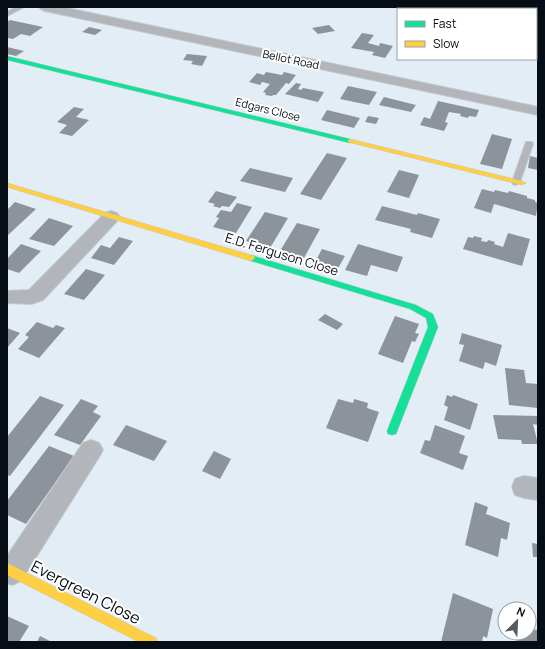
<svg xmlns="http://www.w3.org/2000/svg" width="545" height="649" font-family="Manrope,sans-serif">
<rect width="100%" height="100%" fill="#e3edf6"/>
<!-- building -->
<path fill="#8c939b" d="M10 20 43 27 30 36 21 34 13 39 7 38V22Z
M329 25 335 31 318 34 312 28Z
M89 27 102 30 95 35 82 32Z
M362 33 374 35 368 43 379 46 380 43 393 46 385 58 372 55 374 52 351 48Z
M7 47 24 51 16 56 7 54Z
M187 54 207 56 202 66 191 64 193 61 183 60Z
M266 72 282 75 284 72 296 75 289 84 286 83 276 95H273L272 96 265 95 266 93 263 92 270 84 262 82 260 85 249 82 257 73 264 75Z
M296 83 301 84 298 89 301 90 303 88 324 92 318 102 285 94Z
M348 86 377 92 369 105 340 99Z
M384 97 416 105 411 112 379 105Z
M438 101 479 110 476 117 469 116 468 118 460 116 461 114 449 112 445 122 448 123 444 131 420 125 424 117 430 119Z
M258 103 268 106 263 111 254 108Z
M74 107 84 109 76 117 89 120 72 136 59 133 67 125 57 122Z
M327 110 360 118 354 128 321 120Z
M368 116 379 118 376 124 365 122Z
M492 134 512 139 502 169 480 164Z
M327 153 347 158 321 200 300 194Z
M530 156 538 158V170L528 168Z
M250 168 293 178 285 192 240 181Z
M399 170 419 175 409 198 387 192Z
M482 189 494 192 495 190 508 193 509 191 527 196V198L535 200V202L538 203 536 216 494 204 491 213 474 208Z
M216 191 237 197 229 207 222 206 220 208 213 206 215 204 208 202Z
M15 202 36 209 7 236V210Z
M237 203 252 207 236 233 213 227 219 218 216 217 221 210 231 212Z
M382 206 417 215 418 213 440 219 432 238 410 232 411 229 375 220Z
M265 212 288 218 270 248 246 241Z
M49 218 73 226 54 246 29 239Z
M297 223 320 229 304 258 280 251Z
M508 233 530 239 522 266 463 249 468 237 473 238 474 236 482 238 481 241 487 242 488 240 495 242 494 244 503 247Z
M119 237 133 241 114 265 91 258 101 245 110 248Z
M21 244 41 251 19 273 7 269V259Z
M358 244 403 257 397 272 371 265 367 276 345 270Z
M322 249 345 256 337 270 314 264Z
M86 269 105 275 84 300 64 294Z
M325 314 343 324 337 330 318 320Z
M395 316 419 324 415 333 419 334 415 342 412 341 403 363 378 354Z
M37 322 53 328 56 325 65 328 39 358 18 349 29 337 25 335Z
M7 328 20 333 7 348Z
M462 333 502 345 496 366 485 362 483 369 459 361 464 345 459 344Z
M505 368 524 370 526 383 538 384V408L509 405Z
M447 395 452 397 453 395 478 404 470 430 444 420 448 407 444 405Z
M40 396 64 405 10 476 7 475V437Z
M81 399 98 406 93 412 101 416 80 445 54 435Z
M338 399 353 403 354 399 368 403 367 408 379 412 368 442 326 428Z
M493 415 538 416V425L533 424 538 444H522L521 440 498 439Z
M126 425 167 441 154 461 113 445Z
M435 425 465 436 459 453 468 456 463 470 420 453 425 440 430 441Z
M49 446 74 456 26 524 7 515V501Z
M214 451 231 459 220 479 202 471Z
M475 502 488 507 486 514 510 523 507 540 501 538 498 557 465 545Z
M532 543 538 544V557H533Z
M453 593 493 609 487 638 483 636 482 642H441Z
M7 616 29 626 19 642H7Z
M529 629 538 630V642H517V633H529Z
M40 636 52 642H37Z"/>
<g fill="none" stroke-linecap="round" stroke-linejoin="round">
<defs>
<path id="lane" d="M16 7H24L7 16V12Z
M526 142H532L533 144 520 182 516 185 513 184 512 182Z"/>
<path id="street" d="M39 7H62L538 107V115L45 11 41 9Z
M111 211 117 213 120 217 117 221 43 300 31 304 7 303V291L29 290 105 213Z
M91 440 99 443 103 450 99 457 21 581 12 585 7 583V556L83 443Z
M524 476 538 478V500L524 498 515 495 512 487 515 479Z"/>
<path id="fast" d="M7 56 350 139 353 141 350 143 7 60Z
M251 255 416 305 433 314 438 327 396 434 392 435 388 434 387 431 428 327 426 318 410 309 248 260 247 258 248 256Z"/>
<path id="slow" d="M350 139 522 181 526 183 522 185 348 142V140Z
M7 183 254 256 255 258 251 261 7 187Z
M7 563 156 638 158 642H139L7 575Z"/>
</defs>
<!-- lane casing -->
<use href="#lane" stroke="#c1c9d0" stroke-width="2"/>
<!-- street casing -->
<use href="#street" stroke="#c1c9d0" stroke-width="2"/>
<!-- fast casing -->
<use href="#fast" stroke="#c1c9d0" stroke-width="1"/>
<!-- slow casing -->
<use href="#slow" stroke="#c1c9d0" stroke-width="1"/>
<!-- lane -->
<use href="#lane" fill="#b2b6ba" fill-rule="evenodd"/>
<!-- street -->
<use href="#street" fill="#b2b6ba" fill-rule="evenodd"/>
<!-- fast -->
<use href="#fast" fill="#16e098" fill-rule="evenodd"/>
<!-- slow -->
<use href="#slow" fill="#ffcf43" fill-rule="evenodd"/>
</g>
<g text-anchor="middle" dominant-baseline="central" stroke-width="4" stroke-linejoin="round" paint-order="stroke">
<!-- far-street labels -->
<g font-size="11" fill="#060d14" stroke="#fff">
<text transform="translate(291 59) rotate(12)">Bellot Road</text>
<text transform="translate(268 109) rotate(14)">Edgars Close</text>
</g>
<!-- street labels -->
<g font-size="13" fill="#060d14" stroke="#fff">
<text transform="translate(282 254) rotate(17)">E.D. Ferguson Close</text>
</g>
<!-- near-street labels -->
<g font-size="16" fill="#060d14" stroke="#fff">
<text transform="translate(86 592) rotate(27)">Evergreen Close</text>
</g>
</g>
<!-- border -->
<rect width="545" height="649" fill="none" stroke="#060d14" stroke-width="16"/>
<!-- legend -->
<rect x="397" y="8" width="140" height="52" fill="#ffffff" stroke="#9b9ea1"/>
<rect x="405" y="21" width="20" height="6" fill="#16e098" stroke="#9b9ea1"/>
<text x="433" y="28" font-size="12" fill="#060d14">Fast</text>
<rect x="405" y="41" width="20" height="6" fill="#ffcf43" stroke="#9b9ea1"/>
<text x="433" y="48" font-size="12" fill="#060d14">Slow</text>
<!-- north arrow -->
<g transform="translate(517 621) rotate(24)"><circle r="19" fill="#ffffff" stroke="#9b9ea1"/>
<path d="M0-3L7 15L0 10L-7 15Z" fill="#535b63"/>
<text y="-6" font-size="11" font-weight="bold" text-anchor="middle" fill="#060d14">N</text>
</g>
</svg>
